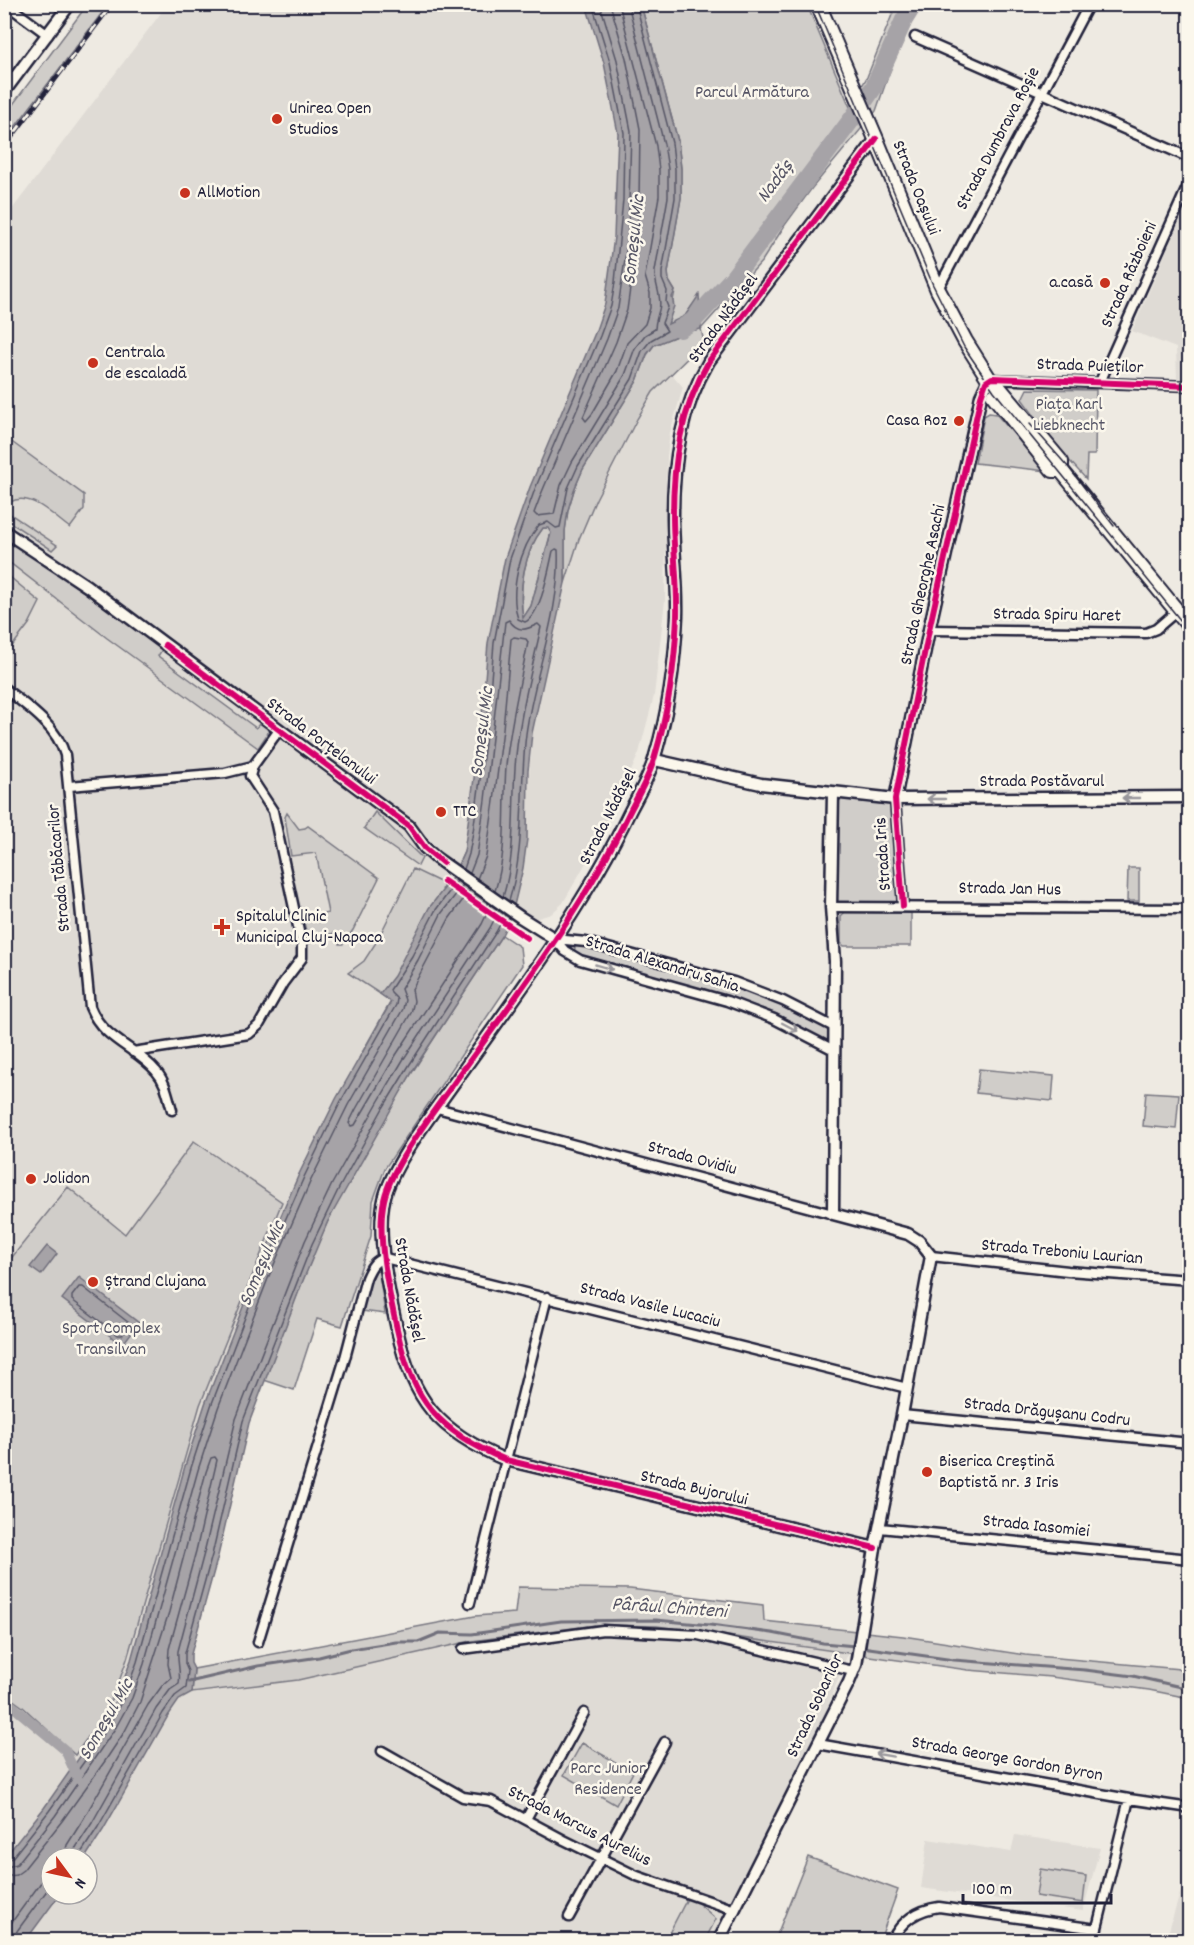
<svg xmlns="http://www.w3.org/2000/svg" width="1194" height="1945" font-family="Dekko,sans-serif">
<rect width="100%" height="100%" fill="#eeeae2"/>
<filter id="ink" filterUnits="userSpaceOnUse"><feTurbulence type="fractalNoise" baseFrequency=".0167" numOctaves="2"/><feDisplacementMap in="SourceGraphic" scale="12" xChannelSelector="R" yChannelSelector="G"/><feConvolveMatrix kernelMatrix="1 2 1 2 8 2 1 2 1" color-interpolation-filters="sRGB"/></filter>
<g filter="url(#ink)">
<!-- built -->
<path fill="#dfdbd5" d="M585 4 604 63 618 133 617 199 609 281 605 304 595 333 530 487 505 558 488 643 481 727 464 852 452 878 440 892 380 994 392 1001 336 1099 299 1174 257 1271 205 1404 185 1466 131 1660 119 1693 105 1720 86 1748 44 1808 5 1857 4 220 167 5Z
M1189 199V381L1177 380 1176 348 1132 331Z
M671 373 683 387 670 433 667 456 665 600 654 696 639 753 607 826 563 903 551 914 535 919 515 905 523 868 532 733 565 583 579 539 596 499 617 456 653 392Z
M596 1625 657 1626 848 1653 798 1784 721 1937 728 1940H26L60 1894H87V1858H85L103 1830 168 1716 179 1700 192 1693 298 1680 471 1641Z
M1015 1835 1100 1848 1083 1911 921 1888 928 1839 1011 1852Z
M1189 1864V1940H1166Z"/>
<!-- green -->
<path fill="#d0cdc9" stroke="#797882" stroke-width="1.5" d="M87 5H108L5 140V115Z
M641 5H807L850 107 867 77 896 5H919L912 14 901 39 876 111 812 188 785 225 762 261 701 329 704 342 653 392 637 419 596 499 579 539 565 583V531L568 510 574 490 583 469 637 381 647 355 654 345 686 332 701 328 692 306 685 316 668 325 675 291 669 281 668 272 681 198V168L678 141Z
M1027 389 1096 390 1095 455H1087L1086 479 1058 448 1022 399Z
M989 413 996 414 1047 471 975 463 984 416Z
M9 440 84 495V509L70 528C53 516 31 491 10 502L7 512 57 545 52 550 5 519V446Z
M543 528H549L551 532 531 606 523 619C519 589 523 553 543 528Z
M4 536 163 648 158 656 256 728 262 720 267 726 268 733 258 748 107 638 5 559Z
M5 573 40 602 29 624 10 649 5 650Z
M833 793 895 799 903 906 831 907Z
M375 812 422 858 418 866 364 828Z
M287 813 299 829 305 828 308 826 379 878 353 930 343 944H339L336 933 316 936V941L309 943 303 919 328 913 316 853 291 856 285 817Z
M464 852 474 878 359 1058 391 1001 348 973 364 961 377 941 413 869 444 884 442 890 452 878Z
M1128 868H1139V901H1127Z
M845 912 911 913V946H844L841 943V916Z
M502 935 520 947 522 965 385 1168 373 1201 371 1236 342 1326 317 1319 294 1390 264 1380C286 1327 304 1271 329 1219 378 1119 441 1028 502 935Z
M576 944 730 985 782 1004 828 1029V1042L777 1014 727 996 582 957 574 952Z
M979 1069 1054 1076 1052 1101 976 1093Z
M1146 1092 1179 1094 1176 1129 1143 1126Z
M194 1141 282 1202 200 1405 127 1659 116 1690 103 1716 75 1755 23 1707 5 1694V1266L68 1187 125 1234Z
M376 1270H379L385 1314 362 1311 366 1293Z
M518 1587 630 1589 763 1605 764 1621 903 1636 1025 1655 1180 1669 1190 1671 1189 1698 1149 1690 1051 1677 968 1670 657 1626 596 1625 471 1641 298 1680 192 1693 194 1669 475 1616 515 1613Z
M582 1743 633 1772 616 1805 564 1775Z
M808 1857 898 1890 880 1940H775Z
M1040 1869 1086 1876 1083 1903 1036 1896Z
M689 1895 716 1919 705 1940H670L666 1939Z"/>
<!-- water -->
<path fill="#a6a3a7" stroke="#716f7c" stroke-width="1.5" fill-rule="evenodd" d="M586 5H641L678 141 681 169V198L668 272 669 281 675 291 672 297 674 306 668 324 685 316 699 295 701 329 686 332 654 345 647 354 637 381 583 469 574 490 568 510 565 531V583L532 733 528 771 527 839 523 868 512 914 502 935 415 1067 328 1221 302 1283 249 1423 218 1556 191 1654V1663L194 1669 192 1693 179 1700 168 1716 103 1830 85 1858H51V1894H60L26 1940H5V1857L44 1808 86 1748 105 1720 119 1693 131 1660 185 1466 205 1404 257 1271 299 1174 336 1099 391 1002 380 994 394 976 429 908 452 878 464 852 481 727 488 643 505 558 530 487 595 333 605 304 614 237 618 133 604 63ZM543 528H548L551 533 531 606 523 618C518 589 524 552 543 528Z
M47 1246 57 1254 41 1275 30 1267Z
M79 1277 139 1323 122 1345 62 1299Z"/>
<!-- pier -->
<path fill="#eeeae2" d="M449 881 508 922 504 929 444 887Z"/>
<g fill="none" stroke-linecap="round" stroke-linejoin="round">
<!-- shore -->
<path stroke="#575666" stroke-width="1.5" d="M600 4 617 60 631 131 628 238 618 308 607 339 542 492 534 513 537 516 554 514 561 485 572 462 625 375 635 348 645 335 655 329C655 321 657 318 659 310 663 298 654 284 655 271L668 197V169L664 144 628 4
M610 4 626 58 640 129 639 201 637 239 627 310 616 342 583 417 586 421 592 414 617 371 627 343 645 324 650 308V293L645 276 659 196V170L656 146 619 4
M464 869 469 854 473 832 487 728 494 643 510 559 535 489 600 336 611 306 615 282 623 200 624 133 610 62 592 4
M470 873 477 855 485 800 505 622 509 620C518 633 526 630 538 624L541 627C531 674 518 720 515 768 512 812 516 854 503 897
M477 879 486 856 494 801 503 729 511 639 514 637 526 639 528 642C520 684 510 724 506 766 503 808 508 850 495 891
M470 890 449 919 412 989 414 1001 411 1013 356 1109 349 1123 351 1126 355 1125 396 1055 482 924 491 905
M509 901C526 847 519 790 526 734 534 673 561 612 558 550L556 549 553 551C549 568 541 615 525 622L518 619C509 590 520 548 539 525L548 522 556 528 560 527 568 488 578 466 632 379 642 351 651 340 667 331 662 323 668 307 666 302 667 291 662 279V272L675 198V169L672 143 636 4
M79 1287H83L129 1323V1326L122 1335H118L72 1300V1296Z
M73 1858 75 1849 92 1823 156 1709 170 1690 179 1684C181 1672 177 1663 178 1651L204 1553 236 1419 305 1241 332 1184 377 1104 403 1060 490 928 499 910
M80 1858 81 1853 98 1827 163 1713 175 1696 186 1688 188 1671 185 1664V1653L212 1555 243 1421 312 1244 339 1188 383 1108 410 1064 496 932 505 915
M4 1860 12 1858 49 1811 91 1752 110 1723 125 1695 137 1662 191 1468 211 1406 262 1273 304 1177 341 1101 396 1005 397 999 391 993 390 990 412 956 435 911 457 881
M4 1868 17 1864 55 1816 116 1727 132 1698 144 1664 198 1470 218 1408 269 1276 311 1180 348 1105 403 1009 405 1000 401 989 418 960 441 914 463 885
M4 1877 16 1875 23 1870 62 1821 105 1761 125 1731 140 1702 169 1612 206 1472 211 1458 215 1457 217 1460 196 1551 169 1649 168 1664 171 1678 162 1686 148 1705 84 1818 67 1845 64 1858
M5 1940 9 1926 42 1881 51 1874
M14 1940 17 1931 51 1885"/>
<!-- stream -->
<path stroke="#716f7c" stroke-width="3" d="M862 1647 954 1660 1085 1670 1133 1676 1190 1689
M189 1682 258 1666 319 1657 351 1649 396 1642H418L440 1633 472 1634 561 1621 656 1620 710 1625 772 1633 823 1643 855 1646"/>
<!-- canal -->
<path stroke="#a6a3a7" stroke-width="10" d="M4 1699 65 1750 78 1779"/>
<!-- river -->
<path stroke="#a6a3a7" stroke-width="18" d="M680 329 693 321 733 278 852 119 874 87 904 20 914 4"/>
<defs>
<path id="minor" d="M6 4 48 35
M915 37 1190 158
M938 289 1089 4
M989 379 1190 386
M1100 382 1190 181
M929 630 1146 633 1156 629 1177 611
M4 688C27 706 57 726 65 755L90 1007C103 1040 136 1047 156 1071 166 1082 168 1097 172 1110
M69 786 225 773 253 766
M895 799 903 906
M831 907 1190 909
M555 939 565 951 580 960 727 1001 774 1019 834 1050
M555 939 586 942 734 982 783 1001 834 1027
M133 1052 249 1034 259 1025 283 983 302 958V945L273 811 250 776 253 766 279 730
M437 1108 833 1214
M931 1256 1068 1271 1190 1280
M902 1415 1190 1443
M880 1528 1190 1559
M470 1603 547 1297
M258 1642 345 1358 366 1278C370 1269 374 1260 385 1258L907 1388
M463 1649 603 1630 698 1635 853 1671
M818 1744 1129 1799 1190 1808
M382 1751 463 1797 491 1801 564 1840 637 1876 735 1910
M526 1819 584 1713
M569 1917 665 1742
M892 1940C902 1920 917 1910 939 1907L1097 1929
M1094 1940 1129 1799"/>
<path id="tertiary" d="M4 92 70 4
M4 531 87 586 409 826 425 848 436 858 520 917 555 939
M655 760 761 784 895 799 1190 797
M895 799 929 630 981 396 989 379
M875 1548 506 1460C439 1432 412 1401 397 1329 389 1293 376 1236 384 1200 391 1166 433 1113 454 1083 516 996 583 909 629 813 638 795 650 776 655 756 669 709 675 665 677 616 678 583 673 549 673 516 673 461 681 409 709 361L876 139
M719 1940 849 1682 856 1665 875 1548 902 1415 931 1256 919 1241 908 1234 833 1214 835 961 831 907 833 793"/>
<path id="primary" d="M818 4 876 139 938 290 965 341 989 379 994 382 1061 462V470L1190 627
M994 396 1053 470H1061"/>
</defs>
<!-- minor casing -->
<use href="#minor" stroke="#22223b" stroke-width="13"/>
<!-- tertiary casing -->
<use href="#tertiary" stroke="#22223b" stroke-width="15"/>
<!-- primary casing -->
<use href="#primary" stroke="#22223b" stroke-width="18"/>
<!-- minor -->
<use href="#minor" stroke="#fbf7ec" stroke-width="8"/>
<!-- tertiary -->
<use href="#tertiary" stroke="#fbf7ec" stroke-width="10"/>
<!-- primary -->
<use href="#primary" stroke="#fbf7ec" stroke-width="14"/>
<!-- tram -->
<path stroke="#22223b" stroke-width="1.5" d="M815 4 933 285 964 347 994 391 1190 632
M1030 424 1069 468 1114 526"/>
<defs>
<path id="rail" d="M4 147 112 4"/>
</defs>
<!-- rail casing -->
<use href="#rail" stroke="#22223b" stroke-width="5"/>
<!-- rail -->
<use href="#rail" stroke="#fbf7ec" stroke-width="3" stroke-dasharray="9" stroke-linecap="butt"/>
<defs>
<path id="cycleway" d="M165 645 409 826 425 848 443 863
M444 881 527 938
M903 906 895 799 929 630 981 396 986 382 992 378 1190 386
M875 1548 506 1460C439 1432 412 1401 397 1329 389 1293 376 1236 384 1200 391 1166 433 1113 454 1083 516 996 583 909 629 813 638 795 650 776 655 756 669 709 675 665 677 616 678 583 673 549 673 516 673 461 681 409 709 361L876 139"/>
</defs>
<!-- cycleway casing -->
<use href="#cycleway" stroke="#fbf7ec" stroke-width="10"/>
<!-- cycleway -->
<use href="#cycleway" stroke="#d6006c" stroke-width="6"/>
</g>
<!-- one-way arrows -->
<defs><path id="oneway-shaft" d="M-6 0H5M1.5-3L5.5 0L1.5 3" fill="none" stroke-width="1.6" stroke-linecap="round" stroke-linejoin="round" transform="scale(1.5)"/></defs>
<g stroke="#99979c">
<use href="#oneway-shaft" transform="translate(1131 798) rotate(180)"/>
<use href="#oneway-shaft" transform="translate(936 799) rotate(180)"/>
<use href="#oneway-shaft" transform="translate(604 967) rotate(16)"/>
<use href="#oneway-shaft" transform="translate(790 1027) rotate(28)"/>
<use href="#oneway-shaft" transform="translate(884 1755) rotate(-170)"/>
</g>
</g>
<!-- markers -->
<g fill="#c8321e" stroke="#fbf7ec" stroke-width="2">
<circle cx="277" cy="119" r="6"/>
<circle cx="185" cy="193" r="6"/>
<circle cx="1105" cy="283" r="6"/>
<circle cx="93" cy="363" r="6"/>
<circle cx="959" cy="421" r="6"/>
<circle cx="441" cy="812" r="6"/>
<path d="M219 918h6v6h6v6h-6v6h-6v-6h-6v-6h6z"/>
<circle cx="31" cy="1179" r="6"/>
<circle cx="93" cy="1282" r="6"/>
<circle cx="927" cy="1472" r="6"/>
</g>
<g text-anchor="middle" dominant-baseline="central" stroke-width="5" stroke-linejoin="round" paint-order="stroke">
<!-- park labels -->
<g font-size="18" fill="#565566" stroke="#fbf7ec">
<text x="752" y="93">Parcul Armătura</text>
<text x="1069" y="405">Piața Karl<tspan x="1069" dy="21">Liebknecht</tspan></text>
<text x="111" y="1329">Sport Complex<tspan x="111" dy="21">Transilvan</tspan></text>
<text x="608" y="1769">Parc Junior<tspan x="608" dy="21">Residence</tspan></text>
</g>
<!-- poi labels -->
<g font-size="18" fill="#22223b" stroke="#fbf7ec" text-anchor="start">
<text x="289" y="109">Unirea Open<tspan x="289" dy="21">Studios</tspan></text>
<text x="197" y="193">AllMotion</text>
<text x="1093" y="283" text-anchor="end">a.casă</text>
<text x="105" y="353">Centrala<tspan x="105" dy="21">de escaladă</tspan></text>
<text x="947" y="421" text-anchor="end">Casa Roz</text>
<text x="453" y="812">TTC</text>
<text x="236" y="917">Spitalul Clinic<tspan x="236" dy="21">Municipal Cluj-Napoca</tspan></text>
<text x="43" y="1179">Jolidon</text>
<text x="105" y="1282">Ștrand Clujana</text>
<text x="939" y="1462">Biserica Creștină<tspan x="939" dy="21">Baptistă nr. 3 Iris</tspan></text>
</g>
<!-- street labels -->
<g font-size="18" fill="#22223b" stroke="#fbf7ec">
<text transform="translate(999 139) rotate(-62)">Strada Dumbrava Roșie</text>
<text transform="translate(915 188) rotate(68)">Strada Oașului</text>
<text transform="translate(1130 275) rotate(-66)">Strada Războieni</text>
<text transform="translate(724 319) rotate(-54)">Strada Nădășel</text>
<text transform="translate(1090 367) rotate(2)">Strada Puieților</text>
<text transform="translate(924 585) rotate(-78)">Strada Gheorghe Asachi</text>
<text transform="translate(1057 616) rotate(1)">Strada Spiru Haret</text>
<text transform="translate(321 742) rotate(37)">Strada Porțelanului</text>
<text x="1042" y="782">Strada Postăvarul</text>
<text transform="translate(609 817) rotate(-63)">Strada Nădășel</text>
<text transform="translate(884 854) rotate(-94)">Strada Iris</text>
<text transform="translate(60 868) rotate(-95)">Strada Tăbăcarilor</text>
<text transform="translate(1010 890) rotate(1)">Strada Jan Hus</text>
<text transform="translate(662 965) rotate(17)">Strada Alexandru Sahia</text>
<text transform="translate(692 1159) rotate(15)">Strada Ovidiu</text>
<text transform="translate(1062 1253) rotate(5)">Strada Treboniu Laurian</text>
<text transform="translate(408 1290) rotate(80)">Strada Nădășel</text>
<text transform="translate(650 1306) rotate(14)">Strada Vasile Lucaciu</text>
<text transform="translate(1047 1413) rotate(6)">Strada Drăgușanu Codru</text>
<text transform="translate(694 1489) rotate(13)">Strada Bujorului</text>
<text transform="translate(1036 1527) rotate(6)">Strada Iasomiei</text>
<text transform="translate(816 1706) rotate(-65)">Strada Sobarilor</text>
<text transform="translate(1007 1760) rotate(10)">Strada George Gordon Byron</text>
<text transform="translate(579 1827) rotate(27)">Strada Marcus Aurelius</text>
</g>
<!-- water labels -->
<g font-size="20" font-style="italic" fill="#575666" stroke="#fbf7ec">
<text transform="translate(776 182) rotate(-53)">Nadăș</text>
<text transform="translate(635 240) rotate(-84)">Someșul Mic</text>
<text transform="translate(483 732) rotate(-83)">Someșul Mic</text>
<text transform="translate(263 1264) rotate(-67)">Someșul Mic</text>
<text transform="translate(669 1609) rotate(4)">Pârâul Chinteni</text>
<text transform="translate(107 1720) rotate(-60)">Someșul Mic</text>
</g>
</g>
<!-- margin -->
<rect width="1194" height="1945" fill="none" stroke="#fbf7ec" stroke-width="24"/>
<rect x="12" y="12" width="1170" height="1921" fill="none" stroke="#22223b" stroke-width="2" filter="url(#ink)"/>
<!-- north arrow -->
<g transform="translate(69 1876) rotate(123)"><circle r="28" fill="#fbf7ec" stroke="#a4a2a5" stroke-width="1.5"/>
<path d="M0-4.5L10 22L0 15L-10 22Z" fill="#c8321e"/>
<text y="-9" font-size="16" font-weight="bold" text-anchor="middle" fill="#22223b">N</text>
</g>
<!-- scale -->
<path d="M963 1894v9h148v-9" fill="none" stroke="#22223b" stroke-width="3"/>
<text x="972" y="1894" font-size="18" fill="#22223b" stroke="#fbf7ec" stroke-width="4.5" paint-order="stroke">100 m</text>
</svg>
